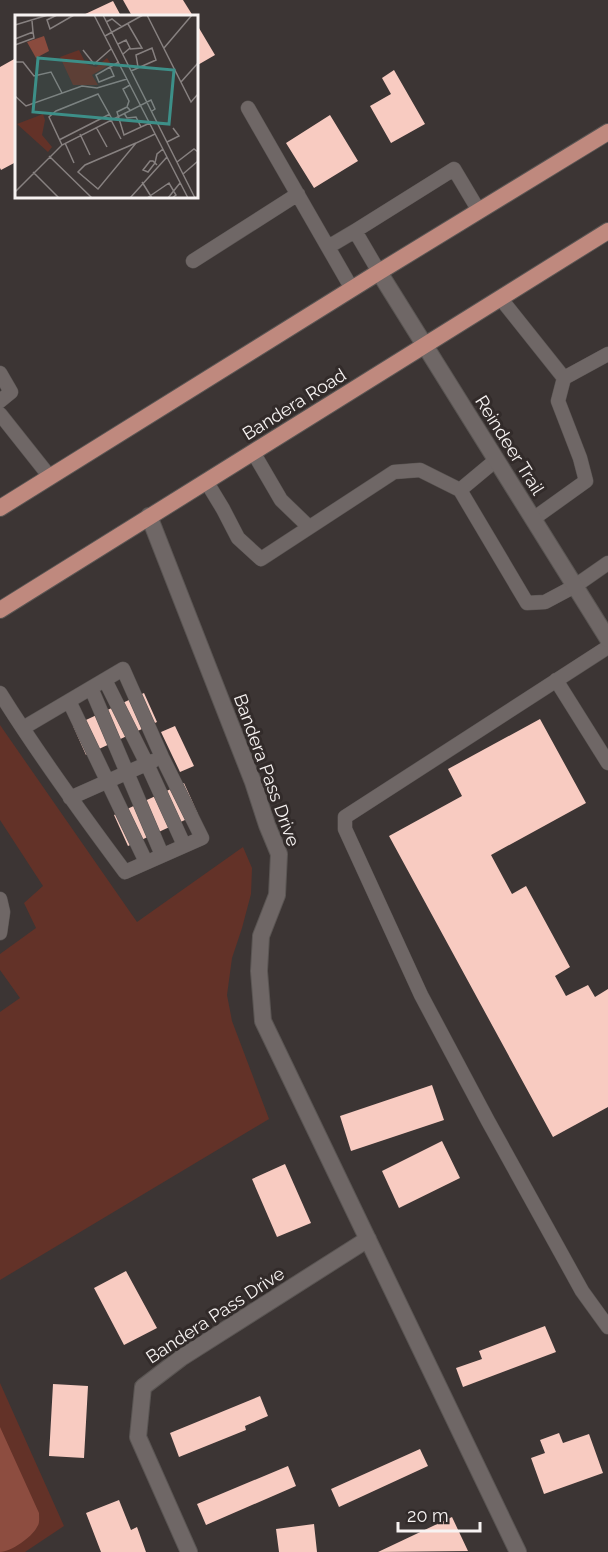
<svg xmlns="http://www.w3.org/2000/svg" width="608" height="1552" font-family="Raleway,sans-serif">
<rect width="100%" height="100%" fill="#3c3534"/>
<!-- green -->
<path fill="#633228" d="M0 725 137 922 243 847 252 868 251 894 242 928 232 958 227 995 232 1021 269 1119 0 1280V1012L20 998 0 970V954L36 928 24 903 43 886 0 820Z
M0 1383 64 1526 25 1552H0Z"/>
<!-- water -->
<path fill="#8d4d40" d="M0 1427 39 1513C39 1518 40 1523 37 1527 32 1537 11 1552 0 1552Z"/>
<!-- building -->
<path fill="#f8cbc1" d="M123 0H183L193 16H132Z
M113 1 121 16H81Z
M196 23 215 55 196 66Z
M16 58V162L1 170 0 168V67Z
M394 70 425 124 391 143 370 106 391 94 382 78Z
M330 115 358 161 314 188 286 143Z
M144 693 157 722 86 755 73 726Z
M540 719 586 803 491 855 512 894 526 886 570 967 555 976 566 996 588 985 595 997 608 989V1107L553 1137 389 836 462 796 448 769Z
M175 726 194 766 180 772 161 732Z
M184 783 198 814 128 846 114 815Z
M432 1085 444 1120 351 1151 340 1116Z
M442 1141 460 1178 399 1208 382 1171Z
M285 1164 311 1223 277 1237 252 1179Z
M126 1271 157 1328 124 1345 94 1288Z
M545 1326 556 1352 463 1387 456 1368 482 1359 479 1351Z
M53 1384 88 1386 84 1458 49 1456Z
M260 1396 268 1416 245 1426 246 1430 179 1457 170 1433Z
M559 1433 563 1443 589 1434 603 1473 544 1494 531 1458 545 1453 540 1440Z
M420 1449 428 1466 339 1507 331 1489Z
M288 1466 296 1486 206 1525 197 1504Z
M119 1500 131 1530 137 1527 146 1552H101L86 1513Z
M452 1517 468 1551 378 1552Z
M314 1524 317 1552H279L276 1529Z"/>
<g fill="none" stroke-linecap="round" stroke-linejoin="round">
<defs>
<path id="service" d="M248 108 352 289
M328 247 355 231
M193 261 298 194
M379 272 355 231 454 169 479 211
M501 299 564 378
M0 373 11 392 0 401
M0 414 50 477
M253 452 281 500 309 527
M496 460 460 490 527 603 545 602 575 586 608 563
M206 481 223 509 238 538 261 559 394 472 420 470 460 490
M533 519 586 481 580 458 558 401 564 378 608 354
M608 647 345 817V829L421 995 488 1121 582 1291 608 1327
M105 680 147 764 184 845
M556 680 608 763
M91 688 162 855
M0 693C38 754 81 813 125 872L202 838 162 757 123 669 23 728
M69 701 146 862
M70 798 153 761
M0 899 3 912 0 933"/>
<path id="minor" d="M379 272 608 639
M149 516 253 782 267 825 279 854 277 895 261 936 259 971 263 1021 518 1552
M189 1552 138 1437 143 1387 181 1358 368 1239"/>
<path id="primary" d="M0 508 379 272 608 132
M0 610C202 482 406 358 608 231"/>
</defs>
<!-- service casing -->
<use href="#service" stroke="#5a5553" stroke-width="15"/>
<!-- minor casing -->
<use href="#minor" stroke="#5a5553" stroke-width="18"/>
<!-- primary casing -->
<use href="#primary" stroke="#5a5553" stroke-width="18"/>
<!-- service -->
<use href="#service" stroke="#6f6766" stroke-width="14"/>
<!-- minor -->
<use href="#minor" stroke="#6f6766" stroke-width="16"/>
<!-- primary -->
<use href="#primary" stroke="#bf897e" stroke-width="16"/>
</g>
<g text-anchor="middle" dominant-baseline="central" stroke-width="6" stroke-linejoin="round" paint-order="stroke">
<!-- street labels -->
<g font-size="18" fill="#f7f3f2" stroke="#322b2a">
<text transform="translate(294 404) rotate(-32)">Bandera Road</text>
<text transform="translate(510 445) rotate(58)">Reindeer Trail</text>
<text transform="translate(267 770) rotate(70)">Bandera Pass Drive</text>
<text transform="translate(215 1315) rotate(-33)">Bandera Pass Drive</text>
</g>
</g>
<!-- overview -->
<g transform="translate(15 15)">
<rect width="183" height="183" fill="#3c3534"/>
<path d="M64 35 71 49 81 52 92 43 96 49 77 60 83 70H58L45 42ZM28 99 30 105 27 120 37 132 33 137 2 109Z" fill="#633228"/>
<path d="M29 21 34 36 21 43 12 27Z" fill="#8a4b3e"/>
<path fill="none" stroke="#878180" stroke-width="1.5" d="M42 0 32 5 35 14 59 0M79 0 173 183M88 0 180 183M132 0 176 87 183 79M91 7 97 4 107 12M113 9 127 33 115 34M0 10 33 0M90 21 128 0M0 24 18 17 17 6M103 29 111 25 115 33 108 39M0 30 19 23 18 17M149 33 177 0M68 35 79 49 96 34M0 47H8L19 61 36 57 47 78M95 52 99 61 84 67 81 60 95 52 104 47M116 56 141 45 137 33 121 40 123 52M166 67 183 48M0 81 11 91 67 71 82 73 112 64M112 92 114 86 108 74 115 70M115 95 112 92 102 97 109 120 126 112M109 98 112 103 121 102 126 112 135 108M96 105 106 124M81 112 92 132M65 119 75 140M44 125 95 99M152 127 164 121 158 113M50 128 59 148M121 128 70 150 63 157 83 174 121 128 140 119M47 130 34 102 41 96 83 79 97 104M34 141 77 183M162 147 179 134 183 137M142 150 138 146H135L128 155 133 157 140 148 142 139 148 134M18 157 44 183M168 159 183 146M127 167 137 183M0 177 47 130 136 85 140 94 137 96M115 183 152 142M132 183 154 168 161 180 157 183M153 183 165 168"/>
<path fill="#3d8f88" fill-opacity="0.15" stroke="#3d8f88" stroke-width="3" d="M23 43 159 55 154 109 18 97Z"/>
<rect width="183" height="183" fill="none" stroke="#f7f3f2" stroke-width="3"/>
</g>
<!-- scale -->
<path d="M398 1522v9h82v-9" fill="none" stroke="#f7f3f2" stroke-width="3"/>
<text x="407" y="1522" font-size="18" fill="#f7f3f2" stroke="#322b2a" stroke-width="4.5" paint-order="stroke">20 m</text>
</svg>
